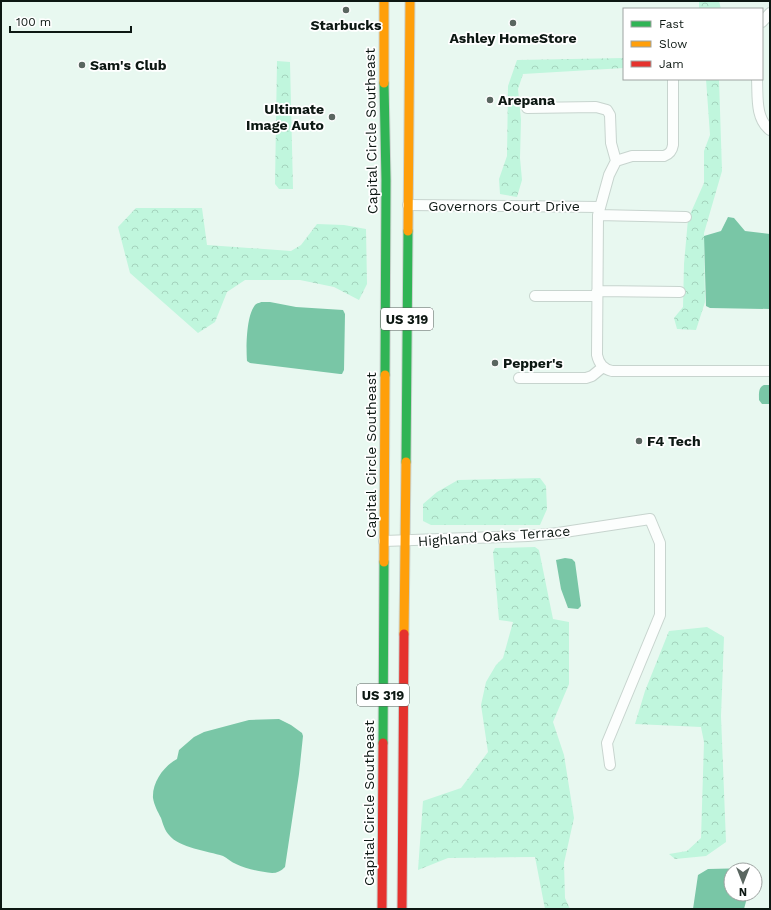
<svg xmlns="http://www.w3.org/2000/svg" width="771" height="910" font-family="'Work Sans',sans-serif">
<defs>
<pattern id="forest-crowns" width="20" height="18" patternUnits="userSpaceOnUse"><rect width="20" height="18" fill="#c0f6dd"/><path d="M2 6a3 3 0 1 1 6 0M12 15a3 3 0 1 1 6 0" fill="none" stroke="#a4d2bd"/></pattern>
</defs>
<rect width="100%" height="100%" fill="#e8f8f0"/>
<!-- forest -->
<path fill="url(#forest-crowns)" d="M699 1H719L721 9H699Z
M624 58V68L523 74 518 89 521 120 520 158 522 180 517 197 500 194 499 179 507 156 508 86 517 60Z
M277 61 290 62 293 189H279L275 184Z
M706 79H719L722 171 704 233 705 302 696 330 677 329 674 318 683 307 684 264 688 219 704 183V151L710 135Z
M136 208H202L207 245 291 251 301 245 317 224 344 225 366 229 367 284 359 300 334 287 300 280H245L227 292 215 322 198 333 130 273 118 227Z
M540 478 546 486 547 509 540 525H431L423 521V504L437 492 458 480Z
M535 547 539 550 553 619 569 622V684L553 722 564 755 574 818 564 863 565 898 570 909H545L535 857 448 858 418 870 423 801 461 788 488 752 481 705 486 682 496 665 503 658 513 622 499 620 493 552 495 548Z
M707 627 724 637 721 716 726 842 706 856 675 859 669 854 687 851 701 838 704 742 701 727 635 724 645 691 669 631Z"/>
<!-- water -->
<path fill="#79c6a6" d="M728 217 734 218 745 231 770 234V309L710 308 706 306 704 236 721 231Z
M262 302H270L296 307 343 310 345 314 344 370 342 374H340L250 363 247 361C246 348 246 314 256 304 256 304 261 302 262 302Z
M764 385H770V404H762L759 400C759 395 758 387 764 385Z
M565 558 572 559 575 562 581 606 578 609 568 608 561 589 556 560Z
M279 719 291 725 302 733 303 736 299 774 285 867C281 871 277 873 272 873 261 872 246 869 236 864 231 862 227 858 223 856 208 851 179 848 169 835 165 831 163 824 161 818 158 812 154 805 153 798 152 782 164 766 177 759L179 750 194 737 204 732 249 720Z
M750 868 751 870H731V894H748L744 909H693L698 875 708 869Z"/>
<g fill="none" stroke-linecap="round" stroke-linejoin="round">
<defs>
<path id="street" d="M762 22 770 13
M757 79C758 96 755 118 770 130
M527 108 596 107 607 110 610 115 611 143 616 161
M616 161 609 175 598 215 597 355C599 364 603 369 612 371H770
M616 161 632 156H664C670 154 672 151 673 145V80
M408 205 599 207
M598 215 686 217
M597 291 680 292
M535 296H597
M519 378H586L592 376 603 367
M384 541 528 536 558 533 650 519 660 543V615L607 743 610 765"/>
<path id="fast" d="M384 83 386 180 385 375
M406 462 408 231
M383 743 384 562"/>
<path id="slow" d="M384 1V83
M408 231 410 1
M384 562 385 375
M404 634 406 462"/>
<path id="jam" d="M382 909 383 743
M402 909 404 634"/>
</defs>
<!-- street casing -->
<use href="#street" stroke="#c7d4ce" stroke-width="12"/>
<!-- fast casing -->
<use href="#fast" stroke="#cbd3cf" stroke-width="11"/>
<!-- slow casing -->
<use href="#slow" stroke="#cbd3cf" stroke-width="11"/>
<!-- jam casing -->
<use href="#jam" stroke="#cbd3cf" stroke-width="11"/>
<!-- street -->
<use href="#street" stroke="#fcfefd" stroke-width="10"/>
<!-- fast -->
<use href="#fast" stroke="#30b455" stroke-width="9"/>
<!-- slow -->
<use href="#slow" stroke="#ff9f0a" stroke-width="9"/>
<!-- jam -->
<use href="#jam" stroke="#e5322d" stroke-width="9"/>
</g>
<!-- markers -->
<g fill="#5a6660" stroke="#fff" stroke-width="1.5">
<circle cx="346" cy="10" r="4"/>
<circle cx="513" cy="23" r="4"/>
<circle cx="82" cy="65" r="4"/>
<circle cx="490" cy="100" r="4"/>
<circle cx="332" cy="117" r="4"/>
<circle cx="495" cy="363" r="4"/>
<circle cx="639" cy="441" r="4"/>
</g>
<g text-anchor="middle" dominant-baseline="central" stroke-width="3.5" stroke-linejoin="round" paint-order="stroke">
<!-- shield labels -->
<g fill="#fff" stroke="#565d5a" stroke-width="1">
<rect x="381" y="308" width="52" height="22" rx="3"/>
<rect x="357" y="684" width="52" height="22" rx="3"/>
</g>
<g font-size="13" font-weight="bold" fill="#0d1813">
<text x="407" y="319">US 319</text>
<text x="383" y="695">US 319</text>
</g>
<!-- poi labels -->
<g font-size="14" font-weight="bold" fill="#0d1813" stroke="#fff" text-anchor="start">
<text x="346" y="25" text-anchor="middle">Starbucks</text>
<text x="513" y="38" text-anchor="middle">Ashley HomeStore</text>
<text x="90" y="65">Sam's Club</text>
<text x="498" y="100">Arepana</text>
<text x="324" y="109" text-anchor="end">Ultimate<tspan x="324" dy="16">Image Auto</tspan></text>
<text x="503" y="363">Pepper's</text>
<text x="647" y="441">F4 Tech</text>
</g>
<!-- street labels -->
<g font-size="14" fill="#0d1813" stroke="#fff">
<text transform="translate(371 131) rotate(-91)">Capital Circle Southeast</text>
<text x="504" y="206">Governors Court Drive</text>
<text transform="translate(371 455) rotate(-90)">Capital Circle Southeast</text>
<text transform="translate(494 536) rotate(-4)">Highland Oaks Terrace</text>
<text transform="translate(369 803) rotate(-90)">Capital Circle Southeast</text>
</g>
</g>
<!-- border -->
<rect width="771" height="910" fill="none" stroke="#0d1813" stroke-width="4"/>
<!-- legend -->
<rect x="623" y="8" width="140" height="72" fill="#ffffff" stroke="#9ea3a1"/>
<rect x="631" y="21" width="20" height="6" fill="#30b455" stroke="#9ea3a1"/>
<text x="659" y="28" font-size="12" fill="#0d1813">Fast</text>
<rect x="631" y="41" width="20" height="6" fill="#ff9f0a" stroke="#9ea3a1"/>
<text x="659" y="48" font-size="12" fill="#0d1813">Slow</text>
<rect x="631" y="61" width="20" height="6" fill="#e5322d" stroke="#9ea3a1"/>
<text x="659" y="68" font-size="12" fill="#0d1813">Jam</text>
<!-- north arrow -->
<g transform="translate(743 882) rotate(180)"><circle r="19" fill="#ffffff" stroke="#9ea3a1"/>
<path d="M0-3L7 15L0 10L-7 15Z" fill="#5a6660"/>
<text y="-6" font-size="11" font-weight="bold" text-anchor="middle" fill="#0d1813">N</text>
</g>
<!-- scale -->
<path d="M10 26v6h121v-6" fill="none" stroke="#0d1813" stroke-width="2"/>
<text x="16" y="26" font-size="12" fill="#0d1813" stroke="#ffffff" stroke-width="3" paint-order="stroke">100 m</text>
</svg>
